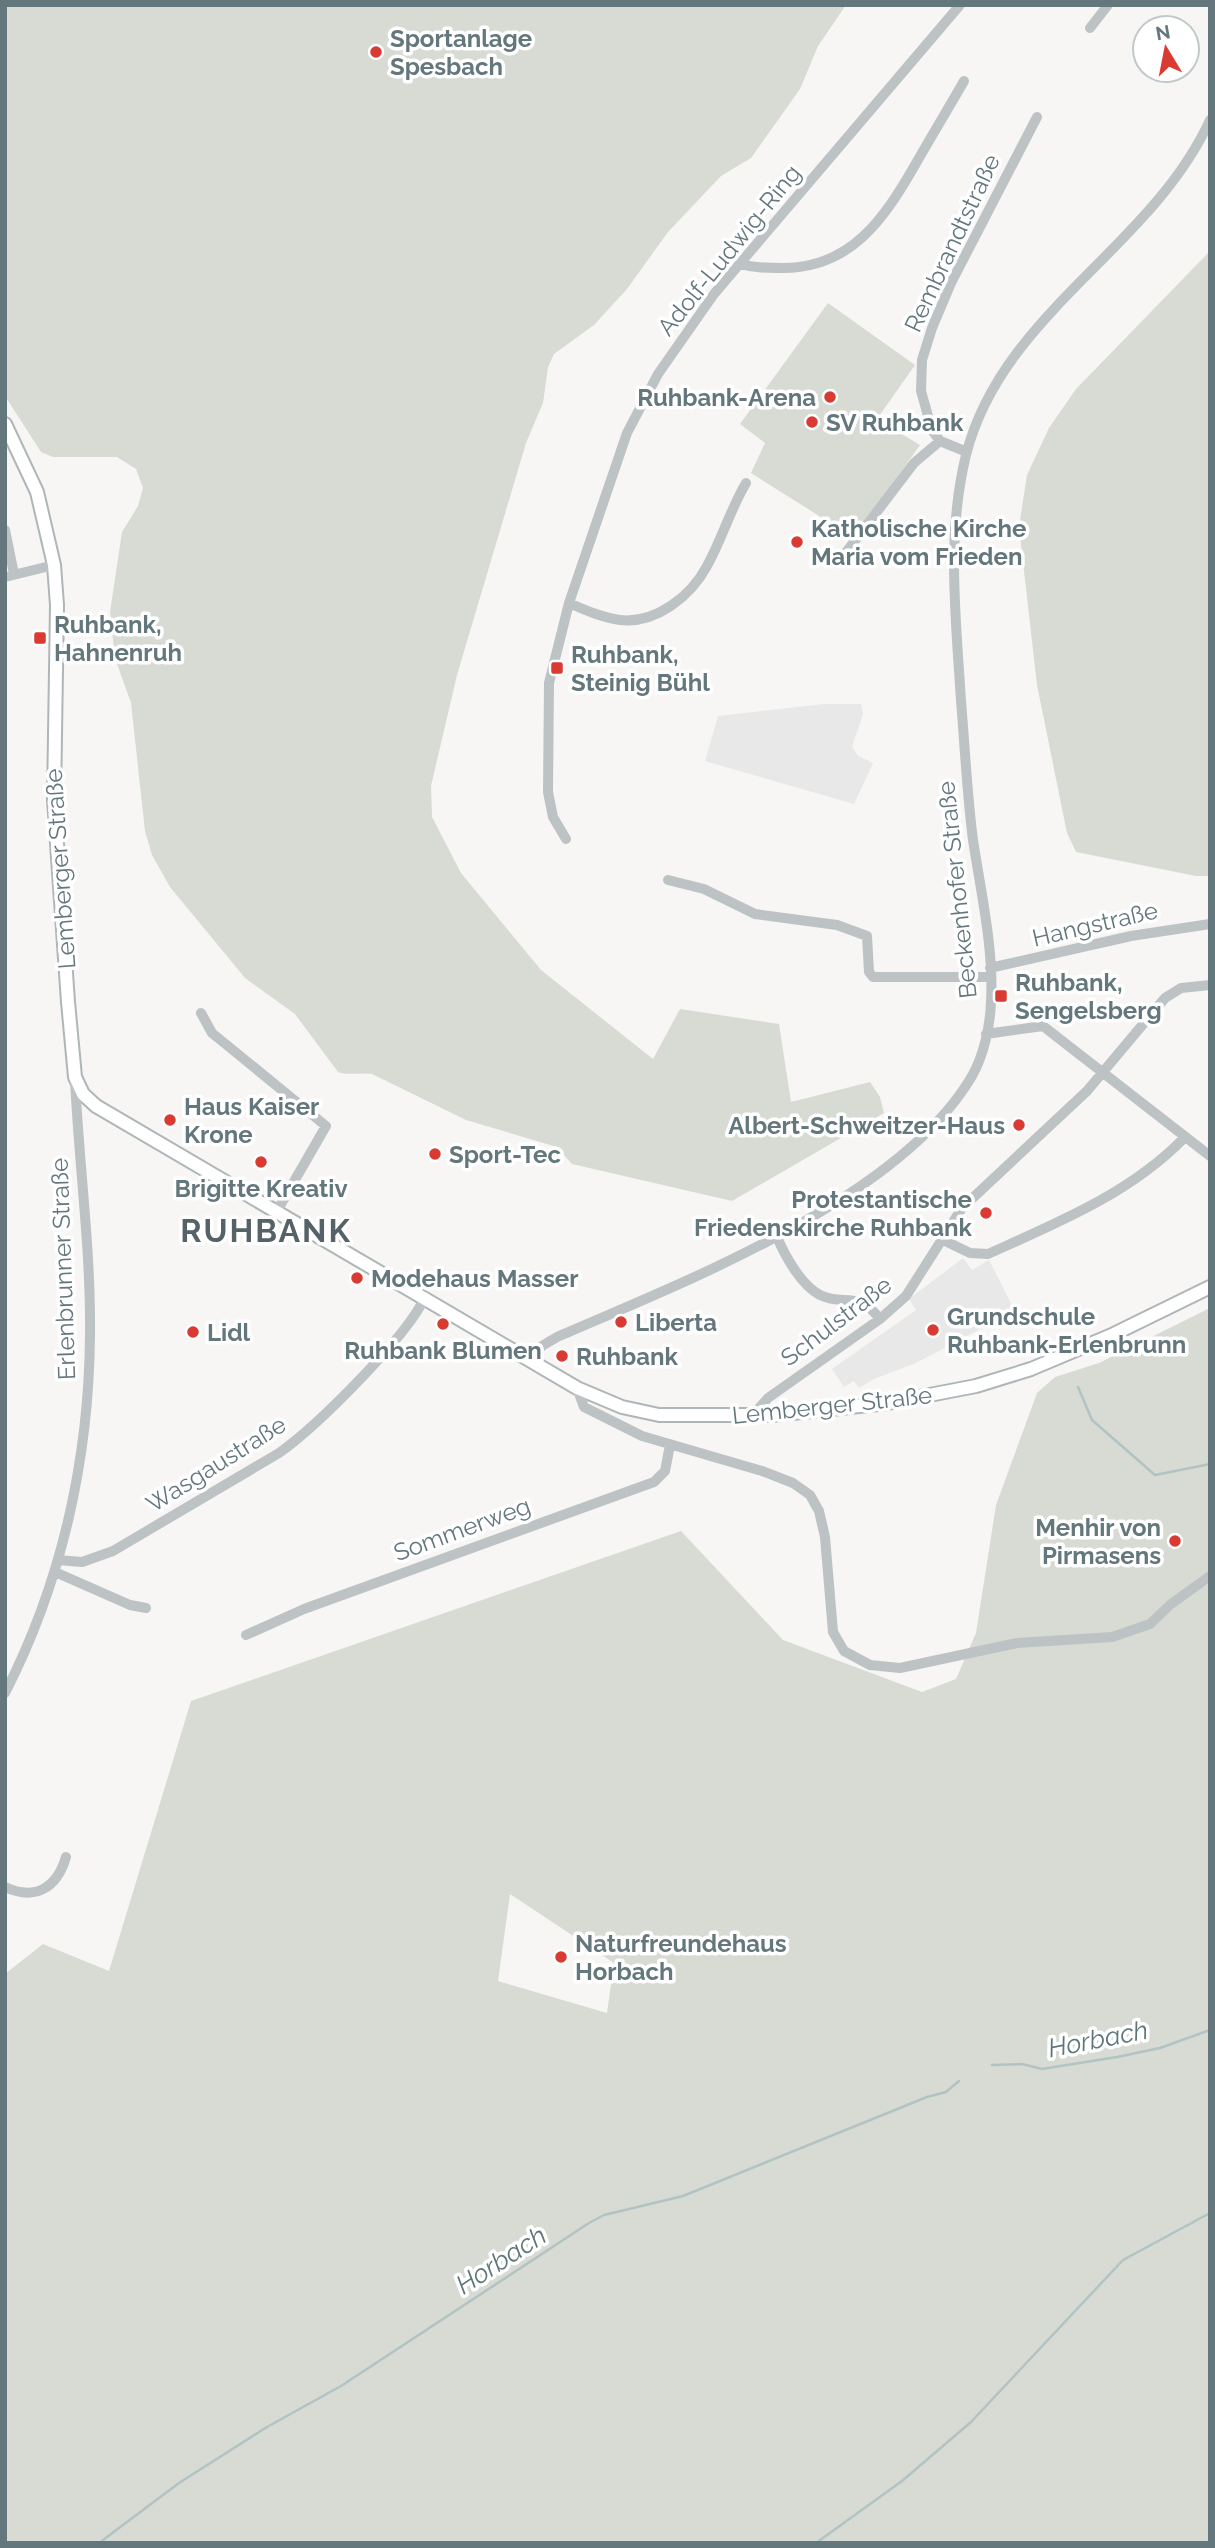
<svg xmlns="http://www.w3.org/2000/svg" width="1215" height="2548" font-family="Raleway,sans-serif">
<rect width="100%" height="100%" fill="#f7f6f4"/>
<!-- built -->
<path fill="#e7e8e7" d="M824 704H861L863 714 852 747 858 756 873 763 854 804 705 761 718 716Z
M963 1258 972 1270 989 1260 1015 1311 916 1363 874 1379 859 1388 854 1381 844 1387 832 1369 916 1310 909 1299Z"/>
<!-- green -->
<path fill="#d7dbd3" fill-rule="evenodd" d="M5 5H846L818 46 800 89 751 158 721 176 668 232 627 289 594 325 554 354 548 367 543 403 526 443 457 675 431 786 432 817 461 873 541 970 653 1059 680 1009 779 1024 791 1102 870 1082 880 1097 884 1113 732 1201 572 1164 557 1147 466 1120 372 1074C360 1072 349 1076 338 1072L295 1014 245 978 170 887 152 855 145 831 131 703 115 658 110 612 122 532 138 506 143 488 136 469 117 457H53L41 452 5 396Z
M1210 251V876H1196L1076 852 1067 833 1037 685 1019 527 1027 475 1049 428 1076 389Z
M828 303 915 365 877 419 920 445 854 538 751 473 765 443 740 424Z
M1210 1308V2543H5V1974L43 1944 109 1971 191 1701 681 1531 783 1640 922 1692 956 1679 976 1633 996 1505 1037 1393 1055 1377 1099 1363ZM510 1894 614 1963 607 2013 498 1981Z"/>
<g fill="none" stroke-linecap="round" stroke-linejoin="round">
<!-- stream -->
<path stroke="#b2c3c4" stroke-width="2.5" d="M1078 1387 1092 1420 1155 1475 1210 1464
M992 2065 1022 2064 1042 2069 1117 2057 1160 2048 1210 2030
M99 2543 179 2483 267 2427 341 2386 589 2223 604 2215 683 2196 927 2097 946 2092 959 2081
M816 2543 902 2481 971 2422 1123 2260 1210 2213"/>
<defs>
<path id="major" d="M5 424 37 492 54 565 57 605 54 800 68 1002 75 1077 83 1094 96 1106 577 1388 622 1407 659 1415H773L888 1403 976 1386 1031 1369 1114 1334 1210 1287"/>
</defs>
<!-- major casing -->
<use href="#major" stroke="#afb6b8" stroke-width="16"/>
<!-- minor -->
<path stroke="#bdc3c5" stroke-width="10" d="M1090 28 1108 5
M740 264C754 268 768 268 783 268 851 268 884 219 915 165 931 137 948 109 964 81
M967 452 940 441 932 430 921 391 922 360 932 328 951 283 1037 117
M5 530 14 574
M844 555 914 463 940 441
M5 577 54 565
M569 603C585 610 603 618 620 620 656 624 691 596 707 566 722 539 730 510 746 483
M566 839 553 817 548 792 549 683 569 603 627 433 658 374 714 294 960 5
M668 880 704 889 755 914 837 925 867 936 869 972 873 977H990
M990 968 1131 936 1210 924
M201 1013 212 1033 326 1126 277 1211
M986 1034 1043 1026 1210 1156
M777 1237C785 1256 801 1285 820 1295 845 1307 856 1289 880 1319
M941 1239 970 1253 988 1254C1057 1223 1131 1193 1184 1138
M530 1359 542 1346 557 1337C684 1282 900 1199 972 1076 984 1055 990 1026 991 1002 994 949 981 893 973 840 967 794 965 748 961 701 956 619 946 536 966 455 1002 313 1151 249 1210 120
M577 1388 584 1407 642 1436 762 1471 793 1483 810 1495 819 1511 825 1537 833 1632 844 1651 870 1665 900 1668 1017 1643 1112 1637 1150 1624 1171 1604 1210 1576
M752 1416 768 1398 880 1319 906 1296 962 1208 1087 1091 1165 998 1181 988 1210 985
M58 1560 82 1562 113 1551 279 1453C316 1427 407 1337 425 1297
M55 1572 130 1605 146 1608
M246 1635 304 1609 654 1482 665 1471 670 1445
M5 1693C62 1582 89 1459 90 1335 91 1250 79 1165 75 1080
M5 1887C35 1901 57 1888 66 1857"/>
<!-- major -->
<use href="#major" stroke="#fff" stroke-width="12"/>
</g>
<!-- markers -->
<g fill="#d93a32" stroke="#fff" stroke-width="2.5">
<circle cx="376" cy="52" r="7"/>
<circle cx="830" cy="397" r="7"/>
<circle cx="812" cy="422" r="7"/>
<circle cx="797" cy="542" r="7"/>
<rect x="33" y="631" width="14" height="14" rx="3.5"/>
<rect x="550" y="661" width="14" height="14" rx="3.5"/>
<rect x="994" y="989" width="14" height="14" rx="3.5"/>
<circle cx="170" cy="1120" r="7"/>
<circle cx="1019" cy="1125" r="7"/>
<circle cx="435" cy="1154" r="7"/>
<circle cx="261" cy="1162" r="7"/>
<circle cx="986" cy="1213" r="7"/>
<circle cx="357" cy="1278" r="7"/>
<circle cx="621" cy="1322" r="7"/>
<circle cx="443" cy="1324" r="7"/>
<circle cx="933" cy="1330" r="7"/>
<circle cx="193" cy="1332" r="7"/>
<circle cx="562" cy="1356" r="7"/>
<circle cx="1175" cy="1541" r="7"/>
<circle cx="561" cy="1957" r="7"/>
</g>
<g text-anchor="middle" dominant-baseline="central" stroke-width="7" stroke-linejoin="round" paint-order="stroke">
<!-- poi labels -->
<g font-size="24" font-weight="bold" fill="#63777d" stroke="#fff" text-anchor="start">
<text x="390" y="38">Sportanlage<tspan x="390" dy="28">Spesbach</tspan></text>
<text x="816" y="397" text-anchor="end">Ruhbank-Arena</text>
<text x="826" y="422">SV Ruhbank</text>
<text x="811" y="528">Katholische Kirche<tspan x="811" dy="28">Maria vom Frieden</tspan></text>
<text x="54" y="624">Ruhbank,<tspan x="54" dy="28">Hahnenruh</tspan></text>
<text x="571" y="654">Ruhbank,<tspan x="571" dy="28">Steinig Bühl</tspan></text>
<text x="1015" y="982">Ruhbank,<tspan x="1015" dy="28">Sengelsberg</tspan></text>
<text x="184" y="1106">Haus Kaiser<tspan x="184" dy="28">Krone</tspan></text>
<text x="1005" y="1125" text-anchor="end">Albert-Schweitzer-Haus</text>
<text x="449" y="1154">Sport-Tec</text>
<text x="261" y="1188" text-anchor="middle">Brigitte Kreativ</text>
<text x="972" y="1199" text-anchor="end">Protestantische<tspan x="972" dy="28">Friedenskirche Ruhbank</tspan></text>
<text x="371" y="1278">Modehaus Masser</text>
<text x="947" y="1316">Grundschule<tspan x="947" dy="28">Ruhbank-Erlenbrunn</tspan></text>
<text x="635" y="1322">Liberta</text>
<text x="207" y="1332">Lidl</text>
<text x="443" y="1350" text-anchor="middle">Ruhbank Blumen</text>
<text x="576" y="1356">Ruhbank</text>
<text x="1161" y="1527" text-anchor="end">Menhir von<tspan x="1161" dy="28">Pirmasens</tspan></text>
<text x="575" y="1943">Naturfreundehaus<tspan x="575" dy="28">Horbach</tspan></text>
</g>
<!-- street labels -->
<g font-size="24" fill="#63777d" stroke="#fff">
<text transform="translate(952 243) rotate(-65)">Rembrandtstraße</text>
<text transform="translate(729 250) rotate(-51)">Adolf-Ludwig-Ring</text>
<text transform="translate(60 869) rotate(-94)">Lemberger Straße</text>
<text transform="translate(957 890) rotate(-96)">Beckenhofer Straße</text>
<text transform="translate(1095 924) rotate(-13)">Hangstraße</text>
<text transform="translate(63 1269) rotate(-92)">Erlenbrunner Straße</text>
<text transform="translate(836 1321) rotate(-37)">Schulstraße</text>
<text transform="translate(832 1405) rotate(-6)">Lemberger Straße</text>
<text transform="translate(216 1464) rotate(-32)">Wasgaustraße</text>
<text transform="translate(462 1529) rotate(-20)">Sommerweg</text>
</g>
<!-- water labels -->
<g font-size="26" font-style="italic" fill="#5e7678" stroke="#fff">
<text transform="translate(1098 2039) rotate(-11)">Horbach</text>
<text transform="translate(501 2260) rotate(-33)">Horbach</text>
</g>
<!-- district labels -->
<g font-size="32" font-weight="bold" letter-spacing="2" fill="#556369" stroke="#fff">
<text x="266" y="1230">RUHBANK</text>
</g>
</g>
<!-- border -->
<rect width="1215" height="2548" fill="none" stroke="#63777d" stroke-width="14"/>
<!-- north arrow -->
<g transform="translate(1166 49) rotate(350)"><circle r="33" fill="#ffffff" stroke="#c1c9cb" stroke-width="2"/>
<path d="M0-5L12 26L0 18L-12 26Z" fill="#d93a32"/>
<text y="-10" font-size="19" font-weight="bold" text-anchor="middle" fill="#63777d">N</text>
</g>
</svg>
